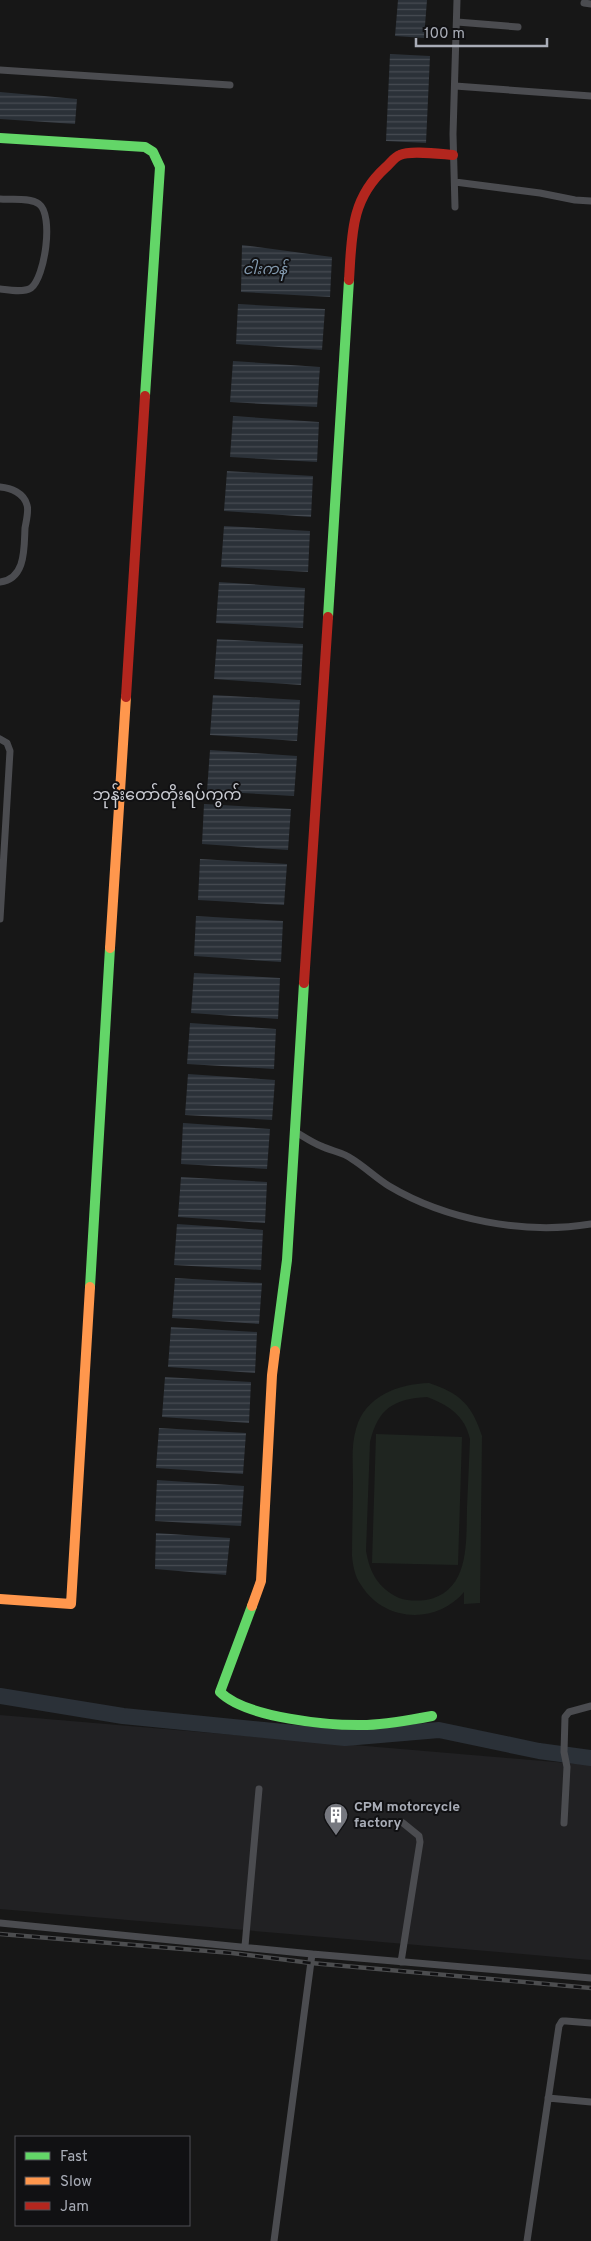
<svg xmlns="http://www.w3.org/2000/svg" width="591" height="2241" font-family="Overpass,'Noto Sans Myanmar',sans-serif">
<defs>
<pattern id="water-rules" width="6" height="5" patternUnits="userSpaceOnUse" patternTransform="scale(1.25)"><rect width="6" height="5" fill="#2b3138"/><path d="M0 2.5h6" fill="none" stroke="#474c53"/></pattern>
</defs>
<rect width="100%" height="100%" fill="#171717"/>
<!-- built -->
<path fill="#212123" d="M0 1715 591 1765V1960L0 1909Z"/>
<!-- garden -->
<path fill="#1f2520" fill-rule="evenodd" d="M429 1383C460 1393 472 1405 482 1436L480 1603 464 1604V1592C436 1625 384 1622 361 1585 355 1577 353 1566 352 1556 352 1531 353 1507 353 1482 353 1465 351 1446 356 1429 365 1396 398 1384 429 1383ZM427 1397C449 1405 465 1416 470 1439 469 1462 468 1485 467 1508 466 1543 470 1592 426 1600 417 1601 408 1601 399 1598 378 1588 370 1573 366 1551L370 1442C378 1408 394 1399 427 1397Z
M376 1434 462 1437 458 1565 372 1563Z"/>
<!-- water -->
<path fill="url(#water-rules)" d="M398 0H427L424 38 395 36Z
M390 54 430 56 426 143 386 141Z
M0 92 77 99 75 124 0 119Z
M242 245 332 257 330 297 241 292Z
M238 304 325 309 322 350 236 344Z
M233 361 320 367 317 407 230 402Z
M233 416 319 422 317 462 230 457Z
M227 471 313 476 311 517 224 511Z
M224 526 310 531 308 572 221 567Z
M219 582 305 588 303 628 216 623Z
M217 639 303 644 301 685 214 679Z
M213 695 300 700 297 741 210 735Z
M210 750 297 756 294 796 207 791Z
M204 804 291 809 288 850 202 844Z
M200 859 287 864 284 905 198 900Z
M196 916 283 921 281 962 194 956Z
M194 973 280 978 278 1019 191 1013Z
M190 1023 276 1029 274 1069 187 1064Z
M188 1074 275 1080 272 1120 185 1115Z
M183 1123 270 1129 267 1169 181 1164Z
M181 1177 267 1182 265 1223 178 1217Z
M177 1224 263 1230 261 1270 174 1265Z
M175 1278 262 1283 259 1324 172 1318Z
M171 1327 257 1332 255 1373 168 1367Z
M165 1377 251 1382 249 1423 162 1417Z
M159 1428 246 1433 243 1474 156 1468Z
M157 1480 244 1486 241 1526 155 1521Z
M156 1533 230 1538 226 1575 155 1569Z"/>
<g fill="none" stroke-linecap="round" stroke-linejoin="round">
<!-- river -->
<path stroke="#2b3138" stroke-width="16" d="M0 1696 123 1716 345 1738 439 1730 539 1751 591 1758"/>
<!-- street -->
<path stroke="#4b4c50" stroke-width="7" d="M584 3 591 4
M457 22 518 27
M0 70 230 85
M455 86 591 96
M455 182 540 193 575 200 591 201
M0 199C11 200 30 197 39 204 54 215 45 277 31 288 23 293 9 290 0 289
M455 207 453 134 457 0
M0 487C11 488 24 493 27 505 29 511 26 522 25 528 24 548 26 579 0 582
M0 739 7 743 10 751 0 919
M294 1131C303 1136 311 1142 321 1146 331 1151 343 1152 352 1159 365 1167 376 1178 389 1186 446 1220 525 1235 591 1224
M564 1823 567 1767 564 1752 565 1717 569 1712 591 1706
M0 1923 312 1954 591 1978
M245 1946 259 1789
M401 1962 420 1842 419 1836 403 1823
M548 2098 591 2102
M274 2241 312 1954
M527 2241 559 2026 562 2021H566L591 2023"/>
<!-- fast -->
<path stroke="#63d668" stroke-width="10" d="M0 138 145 147 153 152 160 167 145 396
M328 617 349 280
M90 1287 110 948
M275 1351 287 1260 304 983
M252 1606 220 1692C246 1718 330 1726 367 1725 389 1724 411 1720 432 1716"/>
<!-- slow -->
<path stroke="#ff974d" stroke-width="10" d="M110 948 126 697
M0 1599 71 1604 90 1287
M252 1606 261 1581 272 1375 275 1351"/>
<!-- jam -->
<path stroke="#b3261e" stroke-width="10" d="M349 280C352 236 350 200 385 168 390 164 394 157 400 155 410 150 440 154 453 155
M126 697 145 396
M304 983 328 617"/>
<defs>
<path id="rail" d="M0 1934 232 1953 311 1963 591 1988"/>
</defs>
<!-- rail casing -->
<use href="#rail" stroke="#4c4d4f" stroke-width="4.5"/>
<!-- rail -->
<use href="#rail" stroke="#111113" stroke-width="2.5" stroke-dasharray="8" stroke-linecap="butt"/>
</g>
<!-- icons -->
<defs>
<symbol id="building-pin" viewBox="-11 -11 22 30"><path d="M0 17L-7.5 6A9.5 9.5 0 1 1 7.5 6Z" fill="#76787f" stroke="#111113"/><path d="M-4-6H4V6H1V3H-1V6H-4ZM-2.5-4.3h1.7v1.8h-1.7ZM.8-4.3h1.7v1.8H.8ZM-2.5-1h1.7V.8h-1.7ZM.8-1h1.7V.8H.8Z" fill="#fff"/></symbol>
</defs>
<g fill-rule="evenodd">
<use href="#building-pin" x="322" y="1801" width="28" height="38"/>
</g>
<g text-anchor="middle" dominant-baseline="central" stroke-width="4" stroke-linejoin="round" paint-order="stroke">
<!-- poi labels -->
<g font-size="14" font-weight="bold" fill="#a9adb7" stroke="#111113" text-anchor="start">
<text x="354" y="1807">CPM motorcycle<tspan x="354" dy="16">factory</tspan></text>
</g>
<!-- water labels -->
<g font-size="15" font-style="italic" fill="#839aaf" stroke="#111113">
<text x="265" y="270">ငါးကန်</text>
</g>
<!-- quarter labels -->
<g font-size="16" fill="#caccd3" stroke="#111113">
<text x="167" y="796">ဘုန်းတော်တိုးရပ်ကွက်</text>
</g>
</g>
<!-- legend -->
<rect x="15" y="2136" width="175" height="90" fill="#111113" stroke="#4e4f55"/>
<rect x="25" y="2152" width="25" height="8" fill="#63d668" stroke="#4e4f55"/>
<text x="60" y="2161" font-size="15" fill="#a9adb7">Fast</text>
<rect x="25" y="2177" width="25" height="8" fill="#ff974d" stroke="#4e4f55"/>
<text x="60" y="2186" font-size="15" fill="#a9adb7">Slow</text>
<rect x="25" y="2202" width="25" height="8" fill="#b3261e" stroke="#4e4f55"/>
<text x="60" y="2211" font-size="15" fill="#a9adb7">Jam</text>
<!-- scale -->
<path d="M416 38v8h131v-8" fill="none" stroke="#a9adb7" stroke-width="2.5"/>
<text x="424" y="38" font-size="15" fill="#a9adb7" stroke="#111113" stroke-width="4" paint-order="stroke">100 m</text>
</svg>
